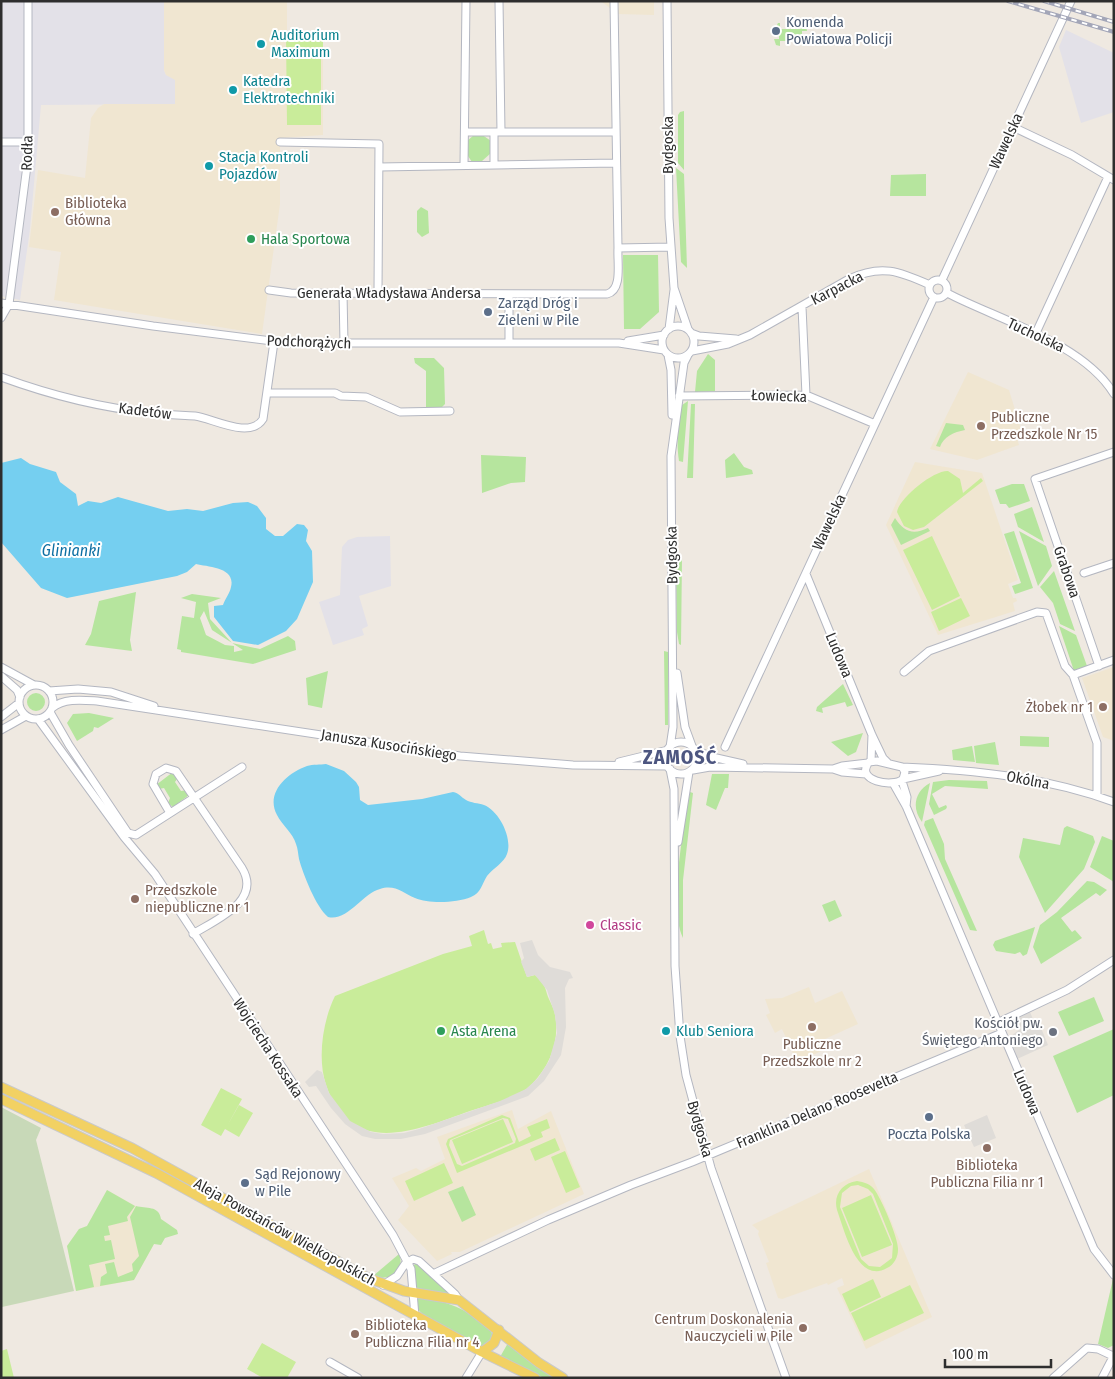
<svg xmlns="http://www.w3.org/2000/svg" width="1115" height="1379" font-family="'Fira Sans Condensed',sans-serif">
<rect width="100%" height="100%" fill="#efe9e1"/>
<!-- industrial -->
<path fill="#e3e1e8" d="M1 1H164V70L166 75 175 79V104L41 105 30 229 20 300 1 296Z
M1066 30 1114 53V112L1081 123 1059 47Z
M390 536 391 586 359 596 368 626 362 629 364 635 333 645 319 602 340 595 342 547 348 540 357 537Z"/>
<!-- education -->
<path fill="#f0e6d1" d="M164 1H287V33L323 34V135L280 138V204L262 334 54 300 61 252 29 247 38 170 85 178 91 118 98 108 104 104H175V80L166 75 164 70Z
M590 1H654V15L618 14 602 2Z
M968 372 1009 390 1023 436 1017 438 1019 445 977 460 930 449Z
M915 462 982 473 1018 580 1008 584 1013 598H1016L1017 601 1013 603 1015 611 938 635 886 525Z
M1114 667V741L1103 737 1082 678Z
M809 987 815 1003 842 991 858 1024 825 1039 826 1049 797 1062 782 1029 775 1033 766 1015 770 1013 765 999 782 998Z
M512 1110 518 1129 551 1111 584 1194 460 1252H451L452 1254 437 1261 398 1220 409 1206 392 1178 416 1168 421 1171 445 1159 437 1137Z
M869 1169 932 1317 866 1349 837 1288 844 1285 842 1278 828 1285 827 1283 782 1299 778 1298 766 1263 769 1262 758 1234 759 1231 752 1225Z
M107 1190 166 1223 134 1280 76 1291 67 1246 79 1229 87 1226Z"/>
<!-- green -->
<path fill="#b6e59e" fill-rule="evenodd" d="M778 23H780V29H801V23L806 25 807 31H802V39H807L806 45 802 46 801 41H780V46L776 45 774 39H779V31H774Z
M684 111V170L678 163V115L680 112Z
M481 134 491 141V153L482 161 472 162 468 156 467 141 474 135Z
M676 168 684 174 687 268 681 262Z
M926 174V196H890L891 175Z
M421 207 428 211 429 233 422 237 417 232V211Z
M623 255H658L659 312 640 329H624Z
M708 354 715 360V391L695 392 697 371Z
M414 358H434L444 368 445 404 441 408H426V371L415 363Z
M688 401 683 462 679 461C676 442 678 424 682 405Z
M691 404H695L693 478H687Z
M946 423 963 425 965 430C954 432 943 437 940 447L936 446Z
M734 453 744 467 752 470 753 474 726 478 725 460Z
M481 455 526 457 525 482 511 483 482 493Z
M1012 484H1024L1030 501 1009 508 1006 504H1000L995 490Z
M1032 507 1044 542 1018 527 1014 514Z
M895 518C904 532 913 535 928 528L930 531 901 545 891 525Z
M1014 531 1033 588 1015 594 1012 586 1021 583 1004 534Z
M1019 531 1046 546 1052 566 1038 586Z
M676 558H682L681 645 679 644 677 632Z
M1054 571 1075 631 1060 624 1053 603 1040 587Z
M136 592 130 640 132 651 85 645 91 634 99 601Z
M192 594 221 598 208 603 210 619 232 643 260 649 288 636 295 641 296 650 253 664 181 652V650L177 649 182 616 194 618 196 602 181 598ZM204 611 212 630 243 650 234 652V646L225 645 206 635 200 618Z
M1059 626 1076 635 1087 666 1074 671Z
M664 651 668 652V725H665Z
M328 671 322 708 308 705 306 678Z
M843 684 853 705 847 707 845 702 822 708 823 713 816 711 817 707Z
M27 702a9 9 0 1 1 18 0a9 9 0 1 1-18 0Z
M89 713 114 718 98 728 94 727 93 731 77 741 67 723 73 714Z
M863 733 856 752 848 756 831 742Z
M1020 736 1049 737V747L1020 746Z
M995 742 999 765 976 763 974 746Z
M972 746 975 762 953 760 952 750Z
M173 772 177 779 175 782 181 791 187 790 189 795 173 807 168 803 170 798 164 788 159 789 156 785Z
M712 774H729L728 788H725L716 810 706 805Z
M949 780 987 781 988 789 945 786 932 794 939 808 946 805 947 807 946 809 934 815 929 804 933 782Z
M930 783 922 822C911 808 915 791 930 783Z
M690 792 693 793 683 880V938C668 907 684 827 690 792Z
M933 818 944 844 945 859 977 931 970 930 924 825 925 821Z
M1067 826 1093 836 1095 842 1084 869 1045 913 1019 857 1023 838 1060 845 1064 828Z
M1102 836 1114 841V882L1090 867Z
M1087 881 1094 882 1107 890 1100 896 1096 893 1061 918 1072 932 1075 930 1082 938 1041 964 1033 947 1040 925 1057 912Z
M835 900 842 916 829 922 822 905Z
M1035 927 1027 954 1023 956 1020 952 1015 954 996 951 993 945 995 941Z
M1094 997 1104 1021 1069 1036 1058 1012Z
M1114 1029V1095L1077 1113 1053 1056Z
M463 1186 476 1215 462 1222 448 1192Z
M107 1190 135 1206 127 1217 128 1221 108 1226 110 1235 104 1236 105 1241 111 1240 115 1259 89 1265 94 1287 76 1291 67 1246 79 1229 87 1226Z
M136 1206C146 1209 159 1205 161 1219L177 1230 178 1234 165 1238 161 1245 154 1244 134 1280 100 1286 101 1277 107 1273 105 1264 114 1262 118 1277 133 1271 132 1264 139 1256 130 1217Z
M399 1254C406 1272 389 1282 373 1276Z
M416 1263 418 1265 453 1295 415 1289 413 1266Z
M1113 1279 1114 1345 1108 1348 1098 1344Z
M416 1297C453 1303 461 1306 491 1330L493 1338 486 1346 481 1347 424 1316 417 1308Z
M508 1343 555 1378H544L500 1357Z"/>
<!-- cemetery -->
<path fill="#c8d9b8" d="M1 1107 41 1128 36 1140 74 1291 2 1307Z"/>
<!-- pitch -->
<path fill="#c9ec9a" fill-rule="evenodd" d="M286 35H323V57L321 58V125H287Z
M948 471 960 479 963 493 981 478 983 481 924 527 913 530 904 526 897 512C899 498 934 470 948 471Z
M932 536 960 596 932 610 903 550Z
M961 598 970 616 939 631 931 612Z
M484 930 488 944 491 943 493 949 502 947 501 943 515 942 527 977 535 975C542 980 545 986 547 994 549 1001 554 1007 555 1015 560 1040 550 1066 532 1084 517 1099 490 1104 470 1111 417 1130 351 1159 326 1085 317 1058 323 1020 335 996L443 954 472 946 469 936Z
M221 1088 242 1099 227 1126 239 1105 253 1113 239 1137 225 1129 221 1136 201 1125Z
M502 1115 510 1118 519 1142 531 1136 527 1127 547 1119 550 1128 541 1132 543 1137 457 1173 446 1144 448 1139ZM503 1118 508 1119 516 1139 515 1143 462 1166 457 1164 449 1145 450 1140Z
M503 1119 513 1142 462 1164 452 1140Z
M555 1138 560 1150 535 1161 530 1149Z
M565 1151 580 1187 566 1193 551 1157Z
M444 1163 453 1183 414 1201 405 1181Z
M857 1181C864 1182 870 1184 874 1189 881 1198 899 1239 898 1250 898 1257 894 1265 887 1268 857 1285 844 1229 837 1210 833 1195 842 1183 857 1181ZM858 1185 868 1189 873 1194 893 1244 892 1258 880 1267 869 1266 861 1259 840 1207 842 1193 851 1186Z
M871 1195 892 1245 862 1257 842 1208Z
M873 1279 881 1297 850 1312 842 1294Z
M910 1285 924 1313 864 1341 851 1313Z
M262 1343 296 1362 287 1378H263L247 1369Z
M7 1349 14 1378H1V1351Z"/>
<!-- plaza -->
<path fill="#dfdcd8" d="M532 940 538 955 550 967 570 972 573 978 569 979 565 988 566 1027 561 1055 544 1081 528 1096 425 1134 401 1139H375L362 1136 345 1124 331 1108 316 1086 309 1087 305 1082 317 1070 322 1072 329 1093 350 1121 371 1132 383 1134 404 1133 419 1129 500 1101 526 1089 538 1078 549 1061 557 1033 555 1015 547 990 535 975 527 977 521 962 524 958 520 943Z
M1030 1012 1035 1024 1039 1023 1048 1045 1017 1059 1010 1037 1020 1029V1017Z
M987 1115 996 1138 974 1147 964 1125Z"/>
<!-- water -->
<path fill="#75cff0" d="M21 458 30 464 56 472 60 482 76 494 78 506 88 501 101 503 118 497 168 511 187 509 203 511 233 503 248 502 257 506 266 518V529L275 536H283L297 524 304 525 308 530 306 541 312 551 313 582 297 619 286 631 258 645 233 641 214 617V606L223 605C225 599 230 593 231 587 236 567 208 567 196 564L187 572 177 576 67 598 41 588 1 542V463Z
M326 764 344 771 356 782 359 787 360 800 368 805 422 799 453 792C459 793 461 797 466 800 471 803 478 803 484 805 499 811 513 838 507 854 504 863 493 868 487 876 482 884 481 893 471 897 456 903 429 904 415 898 403 893 395 884 380 889 363 893 347 922 328 917 316 907 303 874 299 859 298 854 298 849 296 844 293 833 282 825 277 815 265 793 287 773 307 766 313 764 320 765 326 764Z"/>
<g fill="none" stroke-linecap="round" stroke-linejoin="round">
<defs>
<path id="minor" d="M499 1 501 132
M614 1 618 248
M667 1 669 218 674 288 688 329
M1013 127 1072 155 1114 180
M465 132H616
M1 142H28
M280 142 379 144 378 292
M464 165 466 1
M494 165V132
M380 167 616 163
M929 289a9 9 0 1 1 18 0a9 9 0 1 1-18 0Z
M942 280 1071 1
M269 290 291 293 607 294C623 290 617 262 618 248L671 247
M343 293 344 343
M947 293C999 320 1083 343 1114 394
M1 303 153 326 288 343H619L664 350
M802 307 806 395
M1 318 9 304 28 158V1
M662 342a16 16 0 1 1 32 0a16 16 0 1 1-32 0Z
M669 329 674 290
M691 333 699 336 736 339
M1035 335 1108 177
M628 341 664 335
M509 343V294
M692 351 728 344 750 335 849 279C881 264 899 271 930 285
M668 355 671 370 672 415
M1 377C50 395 101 408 153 413 167 415 181 415 195 416 212 418 250 440 263 419L274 342
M267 393H335L341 396 366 397 400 412 450 411
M679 396 806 395 875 424
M1084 573 1114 563
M806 574 872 735 883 758 888 763
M1099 666 1035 479 1114 452
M1 667 34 685
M904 672 929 651 1037 612 1046 613 1065 666 1073 675 1097 743V796
M677 673 685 727 692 746
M1073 675 1114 660
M1 676 17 690 20 697
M19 702a17 17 0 1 1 34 0a17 17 0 1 1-34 0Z
M49 691 78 689 111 692 154 706
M52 708C64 698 82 700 97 701L460 756 573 765 667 766
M50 712 69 745 128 833 124 837
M1 717 19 703
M38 719 124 837 155 874 393 1235 411 1269 415 1316
M1 730 26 716
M665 758a16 16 0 1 1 32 0a16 16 0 1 1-32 0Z
M670 747 673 727 671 456 684 363 688 355
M725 747 934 297
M695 750 712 757 743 764
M871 761 872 735
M877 761 902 767 905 772 903 779C893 788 854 781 869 762Z
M619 762 668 750
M902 767C974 770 1046 777 1114 802
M670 769 674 789 675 966 680 1036 686 1075 711 1168 786 1378
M833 769 842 766 868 763
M693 770 710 767 833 769 842 772 866 774
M903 779 939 771
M902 781 907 797 906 806
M893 783 906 806 1094 1249 1114 1275
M170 813 153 784 156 774 166 768 176 771 242 868C262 901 217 919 193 934
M128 833 136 835 242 767
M678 842 689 772
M997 1023 1067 990 1114 960
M433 1274 548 1220 631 1185 692 1162 1002 1033
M383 1285 397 1276 405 1264 413 1259 419 1261 455 1294 459 1300
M330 1362 358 1378
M466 1378 482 1352
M1053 1378 1087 1348 1098 1349 1113 1356
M1102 1378 1114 1355"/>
<path id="major" d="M1 1087 132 1148 368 1278 404 1291 459 1300 539 1363 563 1378
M1 1099 156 1173 482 1352 535 1378
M482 1352 494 1343 499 1330"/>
</defs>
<!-- minor casing -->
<use href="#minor" stroke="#b4b7c1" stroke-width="9"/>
<!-- major casing -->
<use href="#major" stroke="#c9c9c9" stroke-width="11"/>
<!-- minor -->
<use href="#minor" stroke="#fff" stroke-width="7"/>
<!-- major -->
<use href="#major" stroke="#f2d163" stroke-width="9"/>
<defs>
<path id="rail" d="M1008 1 1114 32
M1044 1 1114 22"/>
</defs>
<!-- rail casing -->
<use href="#rail" stroke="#a3a6b8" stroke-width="4"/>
<!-- rail -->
<use href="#rail" stroke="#fff" stroke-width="2" stroke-dasharray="5.5" stroke-linecap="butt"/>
</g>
<!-- markers -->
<g fill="#5c6f8a" stroke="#fff" stroke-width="2">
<circle cx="776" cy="31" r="5"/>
<circle cx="488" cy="312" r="5"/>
<circle cx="929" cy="1117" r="5"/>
<circle cx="245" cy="1183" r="5"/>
</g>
<g fill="#0f9aa8" stroke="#fff" stroke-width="2">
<circle cx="261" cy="44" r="5"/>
<circle cx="233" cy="90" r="5"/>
<circle cx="209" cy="166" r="5"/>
<circle cx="666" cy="1031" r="5"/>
</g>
<g fill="#8d6e63" stroke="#fff" stroke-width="2">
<circle cx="55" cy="212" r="5"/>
<circle cx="981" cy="426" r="5"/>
<circle cx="1103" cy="707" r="5"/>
<circle cx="135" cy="899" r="5"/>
<circle cx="812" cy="1027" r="5"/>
<circle cx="987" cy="1148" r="5"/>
<circle cx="803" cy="1328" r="5"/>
<circle cx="355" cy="1334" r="5"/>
</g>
<g fill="#2e9e5b" stroke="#fff" stroke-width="2">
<circle cx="251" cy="239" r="5"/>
<circle cx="441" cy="1031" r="5"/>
</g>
<circle fill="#d1479c" stroke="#fff" stroke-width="2" cx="590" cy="925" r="5"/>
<circle fill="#6b7280" stroke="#fff" stroke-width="2" cx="1053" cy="1032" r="5"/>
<g text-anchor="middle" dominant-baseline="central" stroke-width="4" stroke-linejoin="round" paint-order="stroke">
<!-- service labels -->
<g font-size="15" fill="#4e5e75" stroke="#fff" text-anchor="start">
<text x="786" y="22">Komenda<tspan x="786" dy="17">Powiatowa Policji</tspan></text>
<text x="498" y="303">Zarząd Dróg i<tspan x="498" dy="17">Zieleni w Pile</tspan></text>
<text x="929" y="1134" text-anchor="middle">Poczta Polska</text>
<text x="255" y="1174">Sąd Rejonowy<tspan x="255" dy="17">w Pile</tspan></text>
</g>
<!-- culture labels -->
<g font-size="15" fill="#0d838f" stroke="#fff" text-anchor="start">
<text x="271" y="35">Auditorium<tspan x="271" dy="17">Maximum</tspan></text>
<text x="243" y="81">Katedra<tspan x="243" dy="17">Elektrotechniki</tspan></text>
<text x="219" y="157">Stacja Kontroli<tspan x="219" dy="17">Pojazdów</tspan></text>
<text x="676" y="1031">Klub Seniora</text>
</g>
<!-- street labels -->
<g font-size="15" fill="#2e2e2e" stroke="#fff">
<text transform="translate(1006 141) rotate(-65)">Wawelska</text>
<text transform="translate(668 145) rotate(-90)">Bydgoska</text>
<text transform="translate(27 153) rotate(-88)">Rodła</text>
<text transform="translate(837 288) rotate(-27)">Karpacka</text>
<text x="389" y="293">Generała Władysława Andersa</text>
<text transform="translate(1036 335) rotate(25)">Tucholska</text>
<text transform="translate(309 342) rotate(2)">Podchorążych</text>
<text transform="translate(779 396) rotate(2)">Łowiecka</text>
<text transform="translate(145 411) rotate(7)">Kadetów</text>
<text transform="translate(829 522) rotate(-65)">Wawelska</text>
<text transform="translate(672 555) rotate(-91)">Bydgoska</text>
<text transform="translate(1067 572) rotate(71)">Grabowa</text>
<text transform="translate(839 655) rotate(67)">Ludowa</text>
<text transform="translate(389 745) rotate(9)">Janusza Kusocińskiego</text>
<text transform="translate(1028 780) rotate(11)">Okólna</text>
<text transform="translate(268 1048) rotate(57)">Wojciecha Kossaka</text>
<text transform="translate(1027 1092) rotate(67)">Ludowa</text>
<text transform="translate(817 1110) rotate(-23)">Franklina Delano Roosevelta</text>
<text transform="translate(700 1129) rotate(74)">Bydgoska</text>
<text transform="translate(285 1232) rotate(29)">Aleja Powstańców Wielkopolskich</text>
</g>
<!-- education labels -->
<g font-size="15" fill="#785e54" stroke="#fff" text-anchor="start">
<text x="65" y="203">Biblioteka<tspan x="65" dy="17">Główna</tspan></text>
<text x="991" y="417">Publiczne<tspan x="991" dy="17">Przedszkole Nr 15</tspan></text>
<text x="1093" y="707" text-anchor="end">Żłobek nr 1</text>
<text x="145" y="890">Przedszkole<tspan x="145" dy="17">niepubliczne nr 1</tspan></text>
<text x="812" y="1044" text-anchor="middle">Publiczne<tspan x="812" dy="17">Przedszkole nr 2</tspan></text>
<text x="987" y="1165" text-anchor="middle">Biblioteka<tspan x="987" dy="17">Publiczna Filia nr 1</tspan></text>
<text x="793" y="1319" text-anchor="end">Centrum Doskonalenia<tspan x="793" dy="17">Nauczycieli w Pile</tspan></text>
<text x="365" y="1325">Biblioteka<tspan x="365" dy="17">Publiczna Filia nr 4</tspan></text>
</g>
<!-- leisure labels -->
<g font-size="15" fill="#27864d" stroke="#fff" text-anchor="start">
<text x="261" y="239">Hala Sportowa</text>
<text x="451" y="1031">Asta Arena</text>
</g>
<!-- hotel labels -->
<g font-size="15" fill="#b23c85" stroke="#fff" text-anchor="start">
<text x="600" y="925">Classic</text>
</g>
<!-- worship labels -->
<g font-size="15" fill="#5b616d" stroke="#fff" text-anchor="end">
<text x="1043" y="1023">Kościół pw.<tspan x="1043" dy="17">Świętego Antoniego</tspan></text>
</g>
<!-- water labels -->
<g font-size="16" font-style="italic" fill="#0d6fa3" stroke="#fff">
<text x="71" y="550">Glinianki</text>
</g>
<!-- district labels -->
<g font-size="20" font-weight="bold" letter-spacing="1" fill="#4d5680" stroke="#fff">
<text x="680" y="757">ZAMOŚĆ</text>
</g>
</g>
<!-- border -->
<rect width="1115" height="1379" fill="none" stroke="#2e2e2e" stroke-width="5"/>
<!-- scale -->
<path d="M945 1359v8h106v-8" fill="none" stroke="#2e2e2e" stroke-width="2.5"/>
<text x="952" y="1359" font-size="15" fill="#2e2e2e" stroke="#ffffff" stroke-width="4" paint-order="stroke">100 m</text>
</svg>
